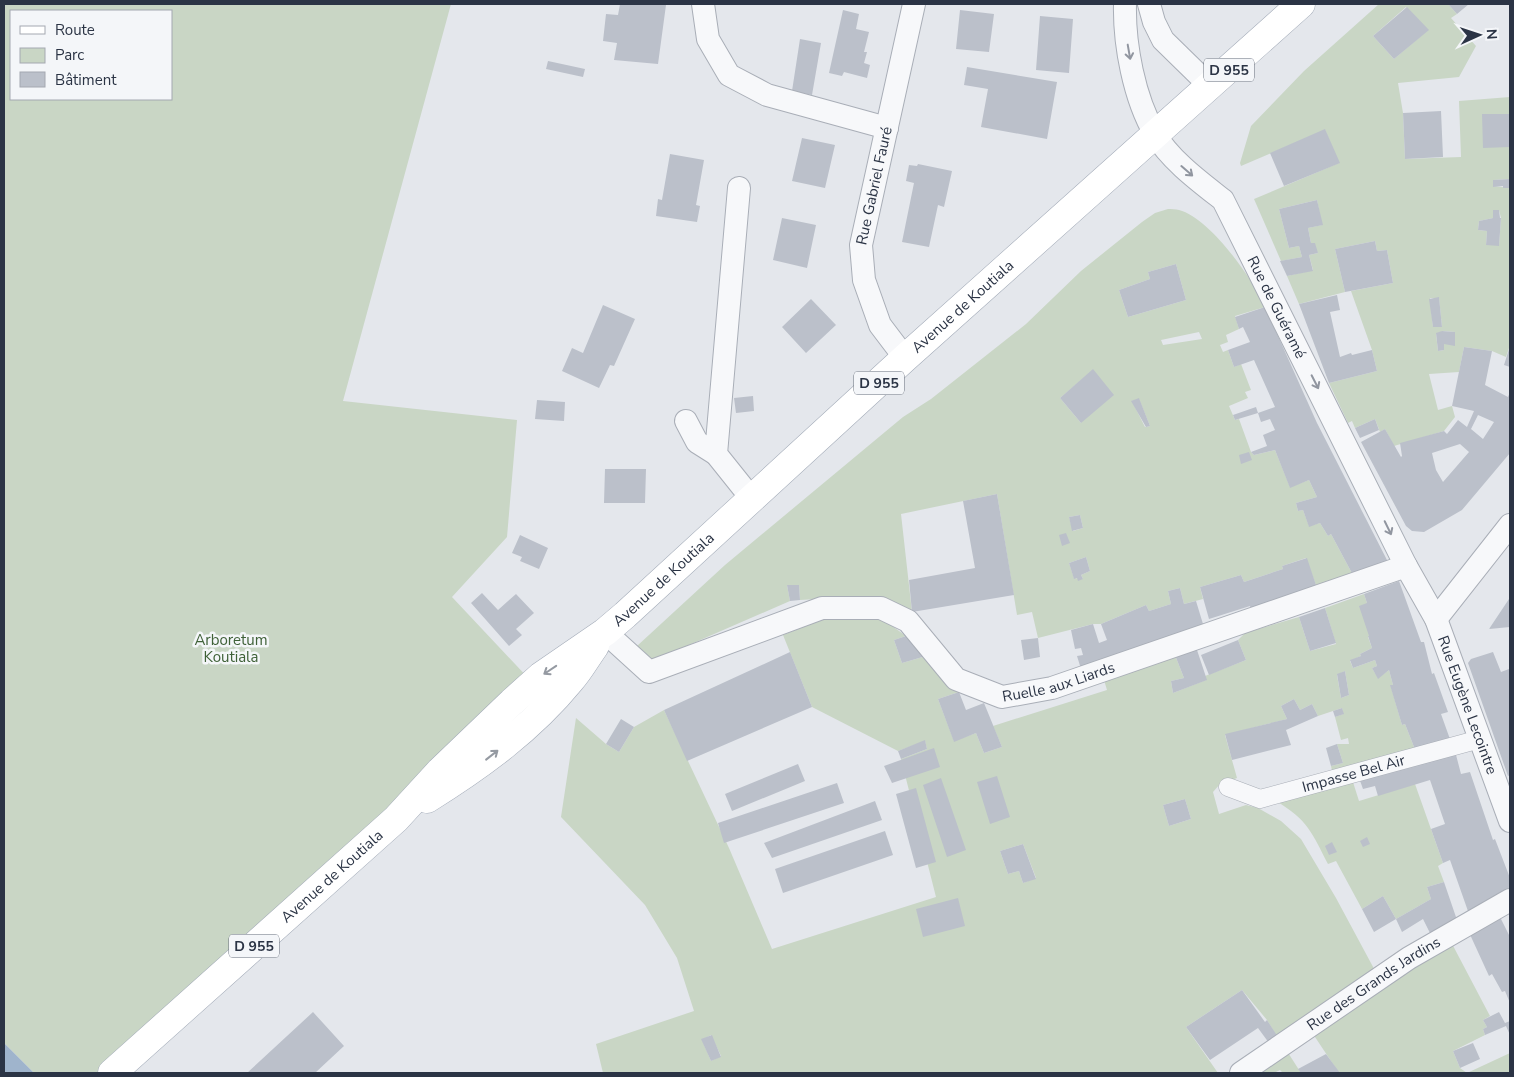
<svg xmlns="http://www.w3.org/2000/svg" width="1514" height="1077" font-family="'Nunito Sans',sans-serif">
<rect width="100%" height="100%" fill="#e4e7ec"/>
<!-- green -->
<path fill="#c9d6c5" fill-rule="evenodd" d="M4 4H451L343 401 517 420 507 537 452 597 530 680 109 1073H34L4 1043ZM11 11H171V99H11Z
M1379 4H1448L1457 14 1451 18 1476 46 1459 77 1398 83 1403 113 1405 159 1461 157 1459 101 1510 97V114H1483V147H1510V179L1493 180V186L1510 188V318L1509 322 1510 323V345L1506 357 1492 351 1464 347 1459 372 1429 374 1438 410 1452 406 1455 417 1444 431 1394 446 1385 429 1380 432 1375 419 1355 428 1352 421 1348 423 1329 383 1377 371 1372 350 1351 291 1393 283 1387 250 1377 251 1375 241 1335 249 1345 292 1299 304 1287 276 1313 270 1309 255 1318 253 1311 243 1308 228 1322 225 1317 200 1279 209 1289 248 1299 246 1302 257 1281 261 1254 199 1339 163 1325 130 1241 166 1240 163 1251 126 1304 71ZM1406 7 1428 30 1394 59 1373 36ZM1493 210H1499L1501 218 1499 245H1486L1487 231 1478 230 1479 221 1493 218ZM1430 298H1439L1442 327H1433ZM1443 331 1455 332 1444 344V350L1438 351 1436 334Z
M1168 209C1171 209 1176 209 1179 210 1210 218 1253 279 1265 307L1235 316 1239 329 1226 335 1228 342 1220 345 1223 352 1228 350 1234 367 1241 364 1251 390 1245 392 1248 398 1229 406 1235 420 1239 419 1251 452 1254 455 1275 450 1290 487 1309 480 1317 497 1296 503 1298 511 1303 510 1309 526 1320 523 1328 536 1331 534 1354 577 1317 588 1306 558 1282 566 1283 569 1244 582 1241 575 1200 587 1203 599 1184 604 1180 588 1168 591 1171 604 1149 611 1146 605 1101 624H1093L1038 638 1032 612 1017 615 997 494 901 514 912 612 851 597 800 600 799 585H787L790 601 659 658 652 659 645 657 637 646 725 565 903 417 931 399 1026 324 1081 271 1142 222 1155 213ZM1176 264 1186 300 1128 317 1119 290 1150 279 1148 272ZM1199 332 1202 339 1163 345 1161 340ZM1093 370 1081 423 1060 398ZM1139 399 1150 426 1145 427 1132 401ZM1080 515 1083 528 1073 531 1069 517ZM1086 557 1090 571 1081 575 1083 579 1074 578 1069 563Z
M1364 594 1367 603 1369 636 1368 637 1372 648 1360 654 1361 656 1350 661 1353 668 1375 660 1377 666 1372 668 1378 678 1389 670 1393 685 1391 687 1402 725 1405 724 1416 752 1333 775 1331 766 1343 763 1337 744H1349L1348 738 1341 740 1335 717 1343 714 1342 708 1318 716 1312 704 1300 710 1294 699 1281 706 1287 719 1225 735 1237 778 1220 784 1213 792 1219 814 1246 805 1258 808 1281 821 1301 839 1336 898 1379 978 1282 1045 1267 1020 1242 990 1186 1027 1218 1073H603L596 1044 694 1011 677 958 645 905 561 817 576 718 606 744 619 752 634 727 664 710 729 848 772 949 936 897 901 759 927 749 925 741 898 751 812 707 783 635 824 619 881 618 906 636 894 640 902 663 926 656 959 692 938 699 954 741 976 733 984 753 1002 747 993 726 1107 690 1104 680 1175 655 1184 678 1171 681 1173 693 1206 680 1205 676 1246 660 1238 640 1245 633 1299 617 1310 651 1336 644 1325 608ZM1345 671 1349 695 1341 698 1337 675ZM1185 799 1191 819 1169 826 1163 805ZM1023 844 1036 878 1023 883 1019 871 1008 874 1000 851ZM711 1035 721 1056 711 1061 702 1040Z
M1352 779 1359 801 1415 784 1443 863 1438 866 1444 882 1427 887 1431 899 1396 919 1383 896 1362 909 1336 861 1328 864C1312 833 1308 820 1276 801Z
M1450 940 1490 1016 1483 1020 1487 1027 1483 1029 1485 1035 1453 1051 1460 1068 1467 1073 1510 1053V1073H1339L1311 1031Z
M1285 1048 1301 1073H1283L1280 1070 1274 1073H1260Z"/>
<!-- water -->
<path fill="#9fb4cc" d="M4 1043 34 1073H4Z"/>
<!-- building -->
<path fill="#bbc0ca" fill-rule="evenodd" d="M620 4 666 5 658 64 614 60 617 43 603 41 606 14 618 15Z
M1448 4H1469L1457 14Z
M1407 7 1429 30 1394 59 1373 36Z
M843 10 859 14 856 29 869 32 864 52H867L864 63 870 65 867 78 844 72 842 76 829 73Z
M960 10 994 14 989 52 956 49Z
M1040 16 1073 19 1069 73 1036 70Z
M800 39 821 43 812 95 792 91Z
M548 61 585 69 583 77 546 69Z
M967 67 1057 82 1047 139 981 127 988 89 964 85Z
M1441 111 1443 157 1405 159 1403 113Z
M1482 114H1510V147L1483 148Z
M1325 129 1340 163 1284 186 1270 153Z
M802 138 835 145 825 188 792 181Z
M670 154 704 160 696 205 700 206 697 222 656 216 658 199 662 200Z
M918 164 952 171 944 207 938 205 929 247 902 242 914 183 906 181 909 165 917 166Z
M1510 179V188H1503V186L1493 187V180Z
M1317 200 1323 225 1308 228 1311 243H1315L1318 253 1309 255 1313 271 1287 276 1280 261 1302 257 1299 246 1289 248 1279 209Z
M1493 210H1499L1500 218H1501L1499 246 1486 245 1487 231 1478 230 1479 221 1493 218Z
M782 218 816 225 807 268 773 260Z
M1375 241 1377 251 1387 250 1393 283 1345 292 1335 249Z
M1176 264 1186 300 1128 317 1119 290 1150 279 1148 272Z
M1337 295 1340 310 1330 312 1340 357 1351 353 1352 355 1372 350 1377 371 1329 383 1299 304Z
M1439 297 1442 327H1433L1429 299Z
M811 299 836 325 806 353 782 327Z
M603 305 635 319 614 366 610 365 599 388 562 371 572 348 583 353Z
M1265 307 1317 423 1388 562 1354 577 1331 534 1328 536 1320 523 1309 527 1303 510 1298 511 1296 503 1317 497 1309 480 1290 488 1275 450 1254 455 1251 452 1267 446 1263 435 1275 430 1270 419 1261 422 1258 413 1235 420 1233 415 1256 407 1258 413 1275 407 1254 360 1234 367 1228 350 1250 342 1243 327 1239 329 1235 317Z
M1442 331 1455 332V346L1444 344V350L1438 351 1436 333Z
M1510 346V367L1504 365Z
M1464 347 1492 351 1485 385 1508 397 1510 392V453L1462 510 1424 532 1412 531 1406 526 1361 442 1385 429 1401 457 1402 456 1400 443 1444 431 1447 434 1458 420 1467 427 1474 411 1452 406ZM1478 415 1494 422 1483 439 1471 429ZM1460 444 1469 452 1443 482 1436 470 1432 453Z
M1093 369 1114 395 1081 423 1060 398Z
M753 396 754 411 736 413 734 398Z
M1139 398 1150 426 1146 427 1131 401Z
M537 400 565 402 564 421 535 419Z
M1375 419 1379 430 1360 438 1355 428Z
M1249 452 1252 460 1241 464 1239 455Z
M605 469H646L645 503H604Z
M997 494 1014 595 912 612 909 580 975 568 963 501Z
M1080 515 1083 528 1072 531 1069 517Z
M1066 533 1070 543 1062 546 1059 535Z
M520 535 548 548 539 569 520 561 522 557 512 553Z
M1086 557 1090 571 1081 575 1083 579 1078 581 1077 578 1074 579 1069 563Z
M1307 558 1317 588 1251 610 1250 606 1209 619 1200 587 1241 575 1244 582 1283 569 1282 566Z
M1399 581 1421 642H1424L1432 674 1434 673 1448 712 1441 714 1451 742 1416 752 1405 724 1402 725 1390 685H1393L1389 670 1378 679 1372 668 1377 666 1375 660 1353 668 1350 660 1361 656 1360 654 1372 648 1368 636H1369L1359 606 1367 603 1364 594Z
M787 585H799L800 600 790 601Z
M1180 588 1184 604 1196 601 1203 624 1115 660 1081 669 1077 656 1083 655 1081 648 1075 649 1071 630 1093 624 1099 643 1107 640 1101 624 1146 605 1149 611 1171 604 1168 591Z
M482 593 498 610 516 594 534 613 516 629 522 635 509 646 471 603Z
M1509 599H1510V627L1489 629Z
M1325 608 1336 643 1310 651 1299 617Z
M906 636 926 656 902 663 894 640Z
M1038 638 1040 657 1024 660 1021 640Z
M1238 640 1246 660 1209 675 1201 655Z
M1196 647 1207 680 1173 693 1171 681 1184 678 1175 655Z
M790 652 812 707 687 761 664 710Z
M1493 652 1501 672 1509 669 1510 672V775L1508 776 1468 663 1471 659Z
M1345 671 1349 695 1341 698 1337 674Z
M959 692 966 710 984 703 1002 747 984 753 976 733 954 742 938 699Z
M1294 699 1300 710 1312 704 1318 716 1286 730 1291 745 1232 760 1225 734 1287 719 1281 706Z
M1342 708 1344 714 1335 717 1333 711Z
M621 719 634 727 619 752 606 744Z
M925 740 927 749 901 759 898 751Z
M1337 744 1343 763 1331 766 1326 748Z
M934 748 940 767 892 783 884 766Z
M1455 751 1461 774 1470 772 1493 840 1495 839 1510 878V895L1469 914 1450 860 1443 863 1431 829 1445 824 1430 780 1378 796 1375 786 1363 789 1358 775Z
M798 764 805 781 732 811 725 794Z
M997 776 1010 817 990 824 977 782Z
M941 778 966 850 947 857 923 785Z
M837 783 844 803 724 843 718 823Z
M916 788 936 862 916 868 896 794Z
M1185 799 1191 819 1169 826 1163 805Z
M875 801 882 820 772 858 764 843Z
M885 831 893 855 783 893 775 869Z
M1367 837 1370 844 1363 847 1360 841Z
M1332 842 1337 852 1329 855 1325 846Z
M1023 844 1036 879 1023 883 1019 871 1008 874 1000 851Z
M1444 882 1457 920 1430 933 1423 919 1402 932 1396 919 1431 899 1427 887Z
M1383 896 1396 919 1374 932 1362 909Z
M958 898 965 926 923 937 916 909Z
M1499 915 1510 937V1003L1505 991 1502 992 1492 974 1489 976 1467 928Z
M1242 990 1265 1022 1267 1020 1278 1037 1269 1043 1258 1028 1210 1060 1186 1027Z
M313 1012 344 1046 315 1073H247Z
M1499 1012 1505 1023 1510 1021V1035L1506 1026 1485 1035 1483 1029 1487 1027 1483 1020Z
M712 1035 721 1057 711 1061 701 1039Z
M1473 1043 1480 1059 1460 1068 1453 1051Z
M1326 1054 1340 1073H1301L1298 1069Z"/>
<g fill="none" stroke-linecap="round" stroke-linejoin="round">
<defs>
<g id="pedestrian">
<path id="s1" d="M1228 787 1260 799 1480 739"/>
</g>
<g id="minor">
<path d="M703 4 708 39 729 75 767 95 887 128"/>
<path id="s2" d="M1125 4C1124 44 1134 98 1155 134 1169 159 1200 182 1223 200L1406 566 1436 619 1510 821"/>
<path d="M1149 4 1154 22 1163 40 1210 86"/>
<path d="M739 188 716 454 752 499"/>
<path id="s3" d="M905 358 880 325 864 280 861 245 914 4"/>
<path d="M686 421 697 442 716 454"/>
<path d="M1436 619 1510 525"/>
<path id="s4" d="M605 632 649 672 822 608H881L908 621 956 679 1002 697 1052 688 1406 566"/>
<path id="s5" d="M1241 1073 1409 958 1510 900"/>
</g>
<g id="primary">
<path d="M427 799C480 766 531 729 571 680 580 670 587 657 595 646"/>
<path id="s6" d="M112 1073 396 819 440 771 512 702 541 676 605 632 625 615 905 358 1301 4"/>
</g>
</defs>
<!-- pedestrian casing -->
<use href="#pedestrian" stroke="#a9aeb7" stroke-width="19"/>
<!-- minor casing -->
<use href="#minor" stroke="#a9aeb7" stroke-width="24"/>
<!-- primary casing -->
<use href="#primary" stroke="#a3abb8" stroke-width="29"/>
<!-- pedestrian -->
<use href="#pedestrian" stroke="#f7f8fa" stroke-width="18"/>
<!-- minor -->
<use href="#minor" stroke="#f7f8fa" stroke-width="22"/>
<!-- primary -->
<use href="#primary" stroke="#fff" stroke-width="28"/>
</g>
<!-- one-way arrows -->
<defs><path id="oneway-shaft" d="M-6 0H5M1.5-3L5.5 0L1.5 3" fill="none" stroke-width="1.6" stroke-linecap="round" stroke-linejoin="round" transform="scale(1.25)"/></defs>
<g stroke="#9196a0">
<use href="#oneway-shaft" transform="translate(1129 52) rotate(80)"/>
<use href="#oneway-shaft" transform="translate(1187 171) rotate(41)"/>
<use href="#oneway-shaft" transform="translate(1315 382) rotate(63)"/>
<use href="#oneway-shaft" transform="translate(1388 528) rotate(64)"/>
</g>
<g stroke="#959aa2">
<use href="#oneway-shaft" transform="translate(550 670) rotate(146)"/>
<use href="#oneway-shaft" transform="translate(492 755) rotate(-38)"/>
</g>
<g text-anchor="middle" dominant-baseline="central" stroke-width="5" stroke-linejoin="round" paint-order="stroke">
<!-- shield labels -->
<g fill="#f4f6f9" stroke="#676e7b" stroke-width="1">
<rect x="1204" y="58.5" width="50" height="23" rx="4"/>
<rect x="854" y="371.5" width="50" height="23" rx="4"/>
<rect x="229" y="934.5" width="50" height="23" rx="4"/>
</g>
<g font-size="14" font-weight="bold" fill="#2b3445">
<text x="1229" y="70">D 955</text>
<text x="879" y="383">D 955</text>
<text x="254" y="946">D 955</text>
</g>
<!-- street labels -->
<g font-size="15" fill="#2b3445" stroke="#f4f6f9">
<text stroke="none"><textPath href="#s3" startOffset="185">Rue Gabriel Fauré</textPath></text>
<text stroke="none"><textPath href="#s6" startOffset="1146">Avenue de Koutiala</textPath></text>
<text stroke="none"><textPath href="#s2" startOffset="350">Rue de Guéramé</textPath></text>
<text stroke="none"><textPath href="#s6" startOffset="741">Avenue de Koutiala</textPath></text>
<text stroke="none"><textPath href="#s4" startOffset="516">Ruelle aux Liards</textPath></text>
<text stroke="none"><textPath href="#s2" startOffset="792">Rue Eugène Lecointre</textPath></text>
<text stroke="none"><textPath href="#s1" startOffset="131">Impasse Bel Air</textPath></text>
<text stroke="none"><textPath href="#s6" startOffset="295">Avenue de Koutiala</textPath></text>
<text stroke="none"><textPath href="#s5" startOffset="160">Rue des Grands Jardins</textPath></text>
</g>
<!-- park labels -->
<g font-size="15" fill="#3f6138" stroke="#f4f6f9">
<text x="231" y="640">Arboretum<tspan x="231" dy="17">Koutiala</tspan></text>
</g>
</g>
<!-- border -->
<rect width="1514" height="1077" fill="none" stroke="#2b3445" stroke-width="10"/>
<!-- legend -->
<rect x="10" y="10" width="162" height="90" fill="#f4f6f9" stroke="#a4a8b1"/>
<rect x="20" y="26" width="25" height="8" fill="#ffffff" stroke="#a4a8b1"/>
<text x="55" y="35" font-size="15" fill="#2b3445">Route</text>
<rect x="20" y="48" width="25" height="15" fill="#c9d6c5" stroke="#a4a8b1"/>
<text x="55" y="60" font-size="15" fill="#2b3445">Parc</text>
<rect x="20" y="72" width="25" height="15" fill="#bbc0ca" stroke="#a4a8b1"/>
<text x="55" y="85" font-size="15" fill="#2b3445">Bâtiment</text>
<!-- north arrow -->
<g transform="translate(1479 35) rotate(87)" stroke="#f4f6f9" stroke-width="4" paint-order="stroke">
<path d="M0-4L9 19L0 12L-9 19Z" fill="#2b3445"/>
<text y="-8" font-size="14" font-weight="bold" text-anchor="middle" fill="#2b3445">N</text>
</g>
</svg>
